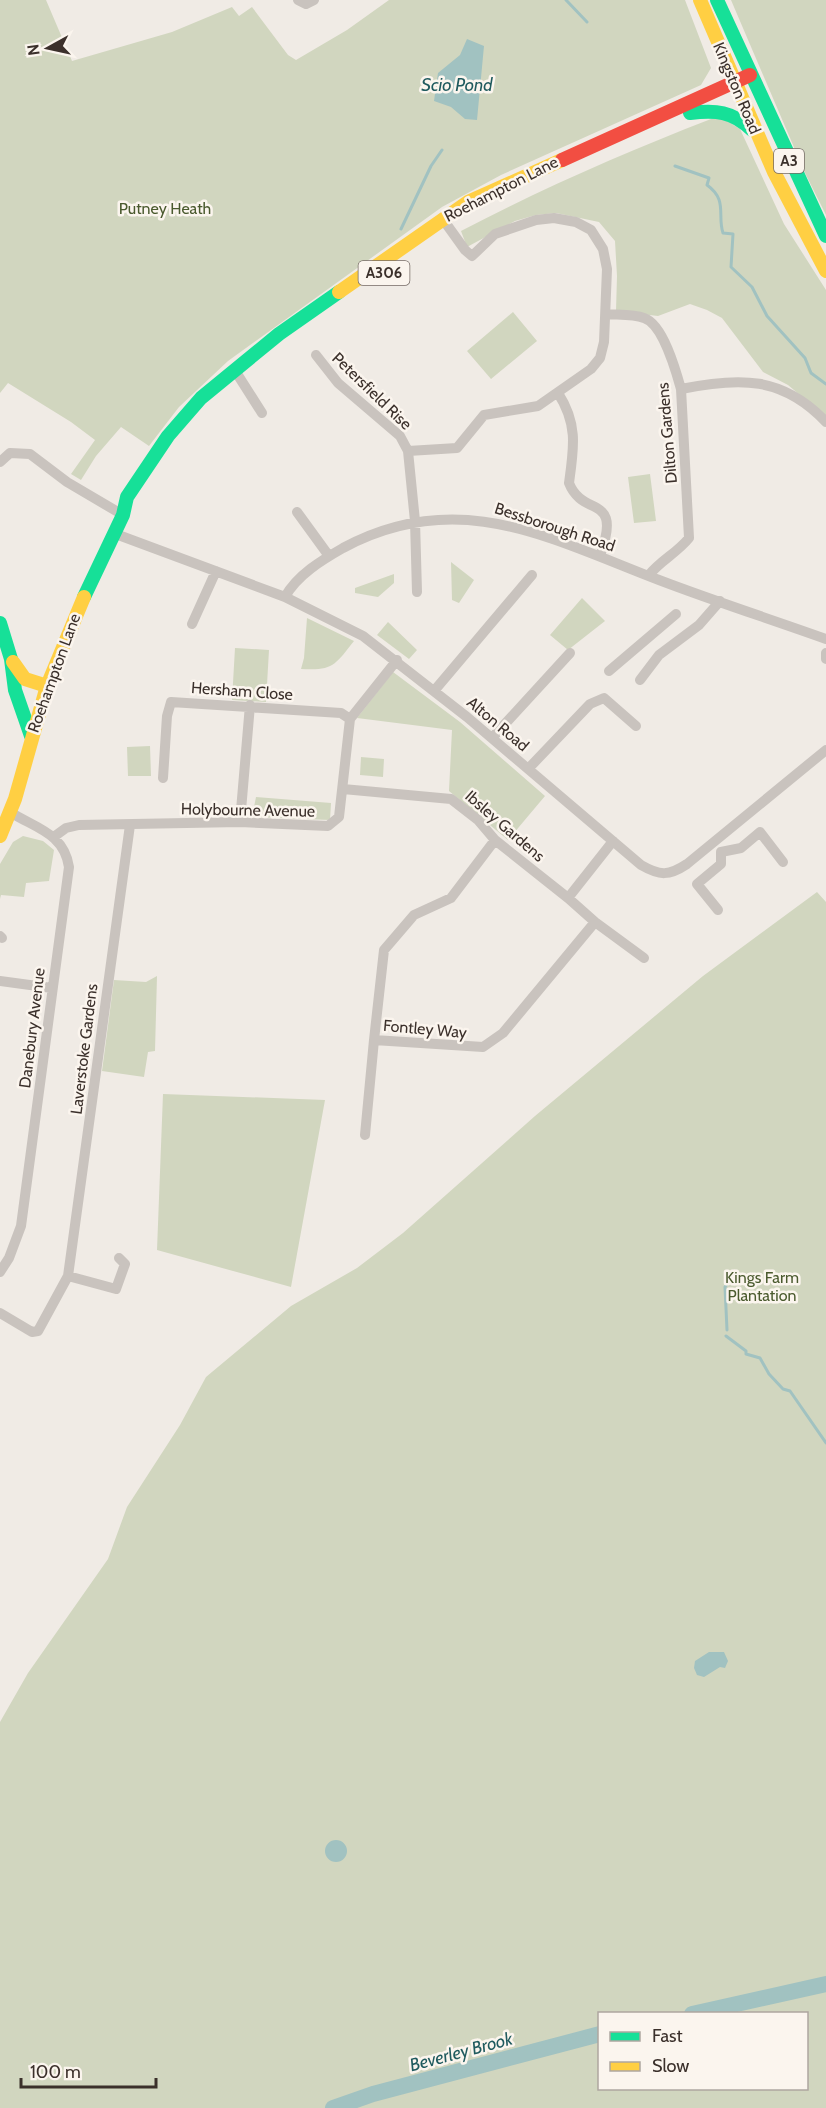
<svg xmlns="http://www.w3.org/2000/svg" width="826" height="2108" font-family="Cabin,sans-serif">
<rect width="100%" height="100%" fill="#f0ebe5"/>
<!-- green -->
<path fill="#d1d6bf" fill-rule="evenodd" d="M0 0H46L72 61 172 32 232 7 239 16 252 7 288 55 296 60 347 30 389 0H685L711 68 701 85 501 175 442 207 228 361 179 407 149 446 121 427 96 456 81 480 71 474 95 440 71 422 8 383 0 393Z
M731 0H826V215L805 173Z
M722 118 740 129 784 224 826 290V417L788 385 763 372 722 318 707 310 690 304 658 316 616 311 617 276 615 241 599 222 556 213 536 215 515 221 467 247 461 231C543 188 626 152 711 119Z
M513 312 537 341 491 379 467 351Z
M650 474 656 521 634 523 628 477Z
M451 562 474 580 459 603 452 600Z
M394 574V583L378 597 355 593V588Z
M582 598 605 621 568 650 550 635Z
M307 618 354 641C335 665 333 671 301 669L304 658Z
M388 622 417 650 409 659 377 635Z
M235 648 269 650 266 702 232 700Z
M393 672 460 722 545 796 508 840 449 791 452 730 357 718Z
M150 746 151 776H128L127 747Z
M361 757 384 759 383 777 360 775Z
M256 797 331 803 330 820 252 817Z
M23 836 43 841 54 850 49 881 26 883 24 897 1 895 0 899V864L13 842Z
M817 892 826 902V2108H0V1722L28 1673 108 1559 127 1507 180 1425 206 1377 291 1306 357 1268 403 1233 535 1116 703 976ZM600 2014H806V2088H600Z
M157 976 155 1051 148 1052 144 1077 102 1071 114 980 146 982Z
M163 1094 325 1100 291 1287 157 1250Z"/>
<!-- water -->
<path fill="#a1c2c1" d="M467 39 484 46 477 120 465 119 451 107 434 101 438 73 460 55Z
M709 1652H724L728 1661 725 1668 720 1667 704 1677 697 1675 694 1668 695 1661Z
M325 1851a11 11 0 1 1 22 0a11 11 0 1 1-22 0Z"/>
<g fill="none" stroke-linecap="round" stroke-linejoin="round">
<!-- stream -->
<path stroke="#a1c2c1" stroke-width="3" d="M566 0 587 22
M675 166 709 178 707 185C728 200 717 215 723 233L733 234 731 267 752 287 767 316 805 358 811 373 826 384
M401 229 431 166 442 150
M727 1330 725 1287 727 1284
M726 1336 746 1351V1354L760 1358 769 1374 783 1389 790 1391 826 1443"/>
<!-- river -->
<path stroke="#a1c2c1" stroke-width="16" d="M692 2014 826 1984
M333 2108 373 2094 600 2034"/>
<!-- street -->
<path stroke="#c9c3be" stroke-width="10" d="M298 0 306 4 314 0
M606 314C618 315 633 314 644 318 663 324 676 371 681 389L689 538C677 553 661 560 649 575
M316 355 338 383 400 436 408 451 415 521 417 592
M234 369 262 413
M681 389C739 377 783 376 826 422
M558 393C578 424 574 447 569 483 583 519 623 492 600 556
M408 451 457 448 484 415 538 406 591 369 600 358 604 342 607 269 603 249 591 230 576 222 554 218 536 220 495 234 472 256 465 250 442 218
M0 462 10 453 30 454 67 482 123 515
M297 512 329 556
M113 533 285 597 363 636 467 717 641 865C660 876 669 876 687 864L826 750
M285 597C297 575 322 560 343 548 458 486 549 538 659 580 714 601 770 619 826 639
M192 624 216 571
M826 653V659
M609 671 676 614
M640 680 659 655 699 625 720 601
M434 691 532 575
M492 738 570 653
M528 769 590 704 604 698 636 726
M163 778 167 716 171 702 341 713 350 719
M343 789 451 799 478 820 495 840 568 898 613 841
M240 822 250 705
M55 836 66 828 79 825 240 822 328 826 339 817 350 719 397 660
M495 840 451 898 414 915 384 950 374 1040 483 1047 503 1033 595 922
M568 898 595 922 644 958
M718 910 697 884 721 864V852L741 848 760 832 783 862
M0 936 2 938
M0 981 52 988
M365 1135 374 1040
M0 1272 9 1258 21 1226 69 867C64 833 35 828 10 812
M68 1276 116 1289 125 1264 119 1258
M0 1313 32 1332 38 1331 68 1276 130 825"/>
<!-- fast -->
<path stroke="#16e098" stroke-width="14" d="M717 0 826 236
M690 113C716 110 732 111 752 130
M84 597 123 515 127 497 168 436 201 398 279 334 339 292
M0 623 11 659 15 690 31 736"/>
<!-- slow -->
<path stroke="#ffcf43" stroke-width="14" d="M700 0 774 172 826 271
M339 292 468 202 562 160
M13 662 25 679 47 686
M0 836 15 799 47 686 84 597"/>
<!-- jam -->
<path stroke="#f24e42" stroke-width="14" d="M562 160 750 75"/>
</g>
<g text-anchor="middle" dominant-baseline="central" stroke-width="5" stroke-linejoin="round" paint-order="stroke">
<!-- shield labels -->
<g fill="#fbf5ee" stroke="#756b66" stroke-width="1.5">
<rect x="774" y="149" width="30" height="24" rx="4.5"/>
<rect x="358.5" y="261" width="51" height="24" rx="4.5"/>
</g>
<g font-size="15" font-weight="bold" fill="#3b302b">
<text x="789" y="161">A3</text>
<text x="384" y="273">A306</text>
</g>
<!-- street labels -->
<g font-size="16" fill="#3b302b" stroke="#fbf5ee">
<text transform="translate(737 88) rotate(67)">Kingston Road</text>
<text transform="translate(501 189) rotate(-27)">Roehampton Lane</text>
<text transform="translate(372 391) rotate(44)">Petersfield Rise</text>
<text transform="translate(667 433) rotate(-95)">Dilton Gardens</text>
<text transform="translate(555 527) rotate(18)">Bessborough Road</text>
<text transform="translate(54 673) rotate(-70)">Roehampton Lane</text>
<text transform="translate(242 691) rotate(4)">Hersham Close</text>
<text transform="translate(498 724) rotate(40)">Alton Road</text>
<text transform="translate(248 810) rotate(1)">Holybourne Avenue</text>
<text transform="translate(505 826) rotate(41)">Ibsley Gardens</text>
<text transform="translate(32 1028) rotate(-83)">Danebury Avenue</text>
<text transform="translate(425 1029) rotate(5)">Fontley Way</text>
<text transform="translate(84 1049) rotate(-83)">Laverstoke Gardens</text>
</g>
<!-- park labels -->
<g font-size="16" fill="#4a5a2e" stroke="#fbf5ee">
<text x="165" y="208">Putney Heath</text>
<text x="762" y="1277">Kings Farm<tspan x="762" dy="18">Plantation</tspan></text>
</g>
<!-- water labels -->
<g font-size="18" font-style="italic" fill="#1f5a5e" stroke="#fbf5ee">
<text x="457" y="85">Scio Pond</text>
<text transform="translate(461 2052) rotate(-15)">Beverley Brook</text>
</g>
</g>
<!-- legend -->
<rect x="598" y="2012" width="210" height="78" fill="#fbf5ee" stroke="#aea6a0" stroke-width="1.5"/>
<rect x="610" y="2032" width="30" height="9" fill="#16e098" stroke="#aea6a0" stroke-width="1.5"/>
<text x="652" y="2042" font-size="18" fill="#3b302b">Fast</text>
<rect x="610" y="2062" width="30" height="9" fill="#ffcf43" stroke="#aea6a0" stroke-width="1.5"/>
<text x="652" y="2072" font-size="18" fill="#3b302b">Slow</text>
<!-- north arrow -->
<g transform="translate(48 48) rotate(262)" stroke="#fbf5ee" stroke-width="4.5" paint-order="stroke">
<path d="M0-4.5L10 22L0 15L-10 22Z" fill="#3b302b"/>
<text y="-9" font-size="16" font-weight="bold" text-anchor="middle" fill="#3b302b">N</text>
</g>
<!-- scale -->
<path d="M21 2078v9h135v-9" fill="none" stroke="#3b302b" stroke-width="3"/>
<text x="30" y="2078" font-size="18" fill="#3b302b" stroke="#fbf5ee" stroke-width="4.5" paint-order="stroke">100 m</text>
</svg>
